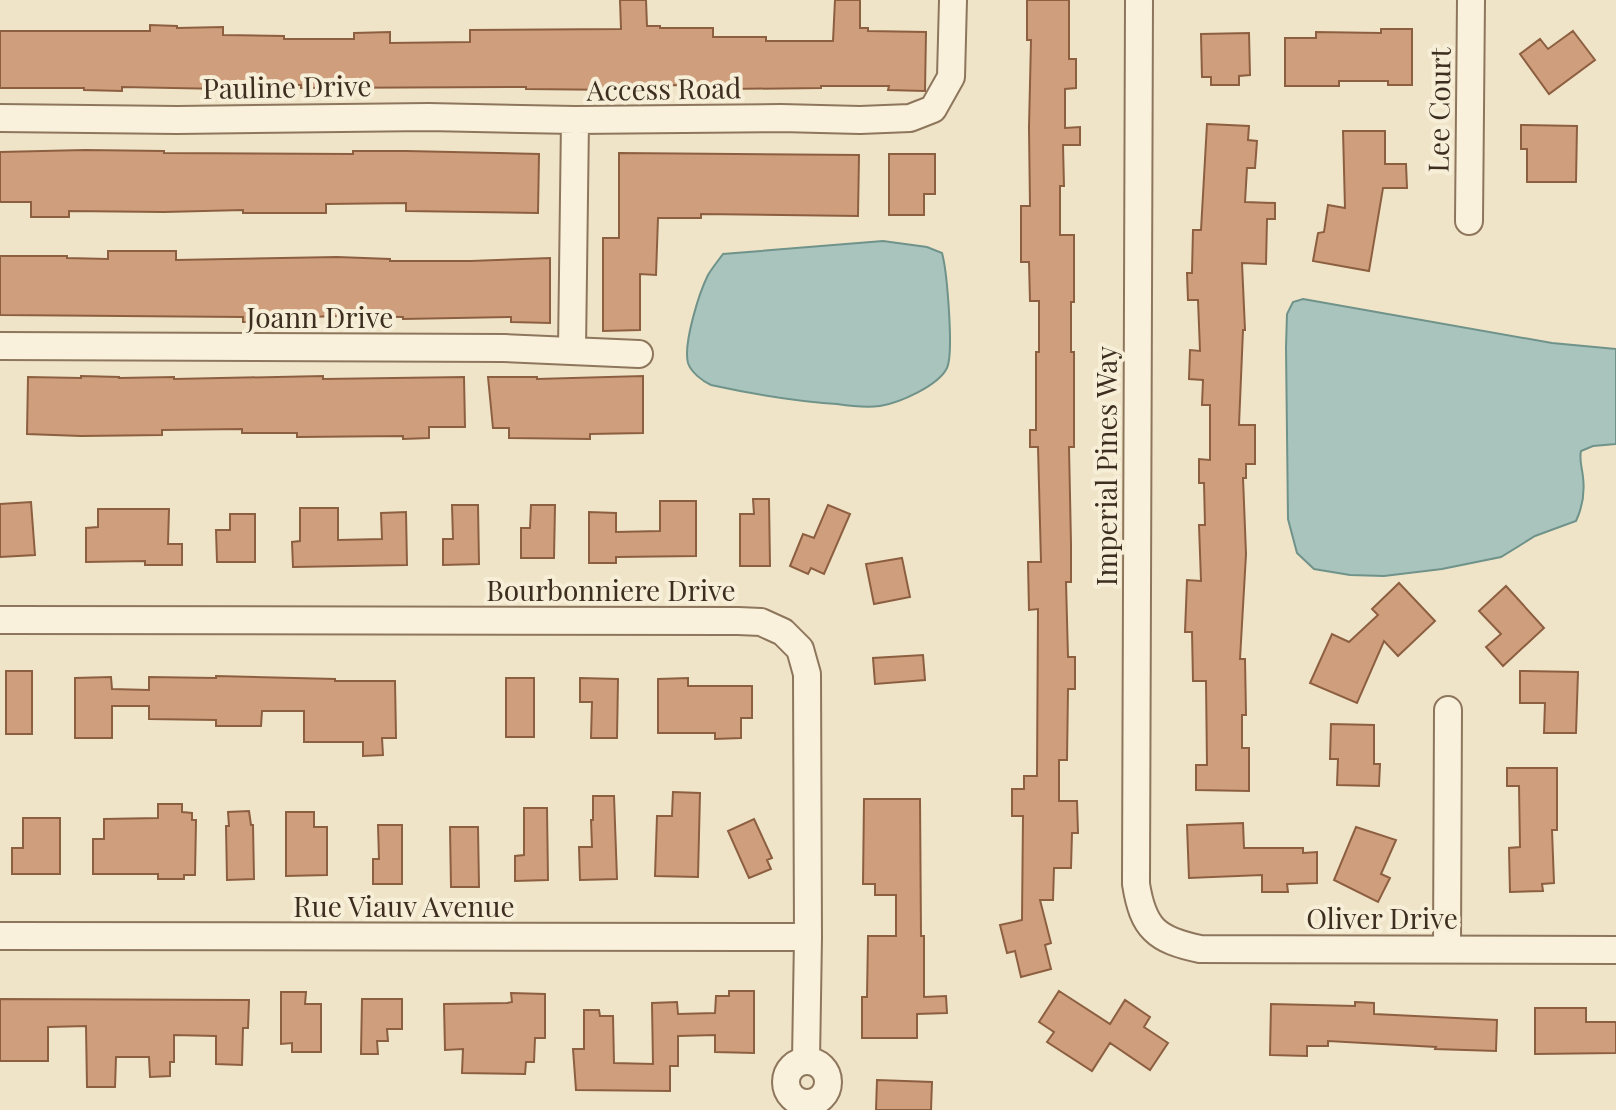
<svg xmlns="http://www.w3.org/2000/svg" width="1616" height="1110" font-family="'Playfair Display',serif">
<rect width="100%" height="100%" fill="#f0e4c8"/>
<!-- water -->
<path fill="#a9c4bc" stroke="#6f938a" stroke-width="2" d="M883 241 927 247 942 253C947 271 954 353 947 368 938 386 899 403 880 406 866 408 850 406 837 404 794 401 752 394 711 385 702 381 691 372 688 363 683 344 699 293 708 275 712 268 718 261 723 254Z
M1303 299 1552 343 1616 349V444L1593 446 1581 451C1579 460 1582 467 1583 477 1585 493 1583 506 1576 521L1535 536 1501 557 1442 569 1384 576 1350 575 1314 569 1297 553 1288 519 1286 347 1287 314 1293 302Z"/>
<!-- building -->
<path fill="#cf9f7d" stroke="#8d5f41" stroke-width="2" d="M620 0H646L647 26H660V28H713V37H766V41H833L835 0H860V28H868V31L926 32 925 91 888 90 889 86H821V88L728 89V86L660 85V89L622 90 526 89V87L301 88V85L224 83V89L122 87V91L84 90V88H0V31H150V25L177 26V28L223 27V35L284 36V39H354V33L390 32V43L470 42V30L621 29Z
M1027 0H1069V59H1076V88L1065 89V128L1080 127V145H1063L1064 186H1060V235H1074V302H1071V352H1074V447H1069L1071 544V582H1066L1068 657H1075V689H1068L1067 760H1059V801H1077L1078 833H1072L1071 868H1054L1053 900H1040L1051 943 1045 945 1051 969 1021 977 1015 951 1007 953 1000 925 1022 920 1023 816H1012V789H1024V776H1037L1038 609 1029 610 1028 562H1041L1038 447H1030V430H1036V352H1039V301H1030L1029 262H1021V206H1030L1029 128 1031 40H1027Z
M1381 29H1412V85H1388V81H1339V86H1285V38H1316V32L1381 33Z
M1573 31 1595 60 1549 94 1520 54 1540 39 1548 49Z
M1249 33 1250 75 1239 76V85H1211V77H1202L1201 34Z
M1207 124 1249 126 1248 140 1257 141 1255 168H1247L1245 202 1275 203V219H1267L1266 264 1242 263 1245 330H1243L1239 425H1255V464H1246V478H1243L1246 554 1240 659H1245L1246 715H1242V748H1249V791L1196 790V765H1207L1206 681H1193L1192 632H1185L1187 580 1201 581 1199 525H1205L1204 483H1199V459L1210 460V405H1202L1203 380 1189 379 1190 350 1200 351 1198 300H1188L1187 273H1192L1193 230H1201Z
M1521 125 1577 126 1576 182H1527V149H1521Z
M1343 131H1385V164H1406L1407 188H1383L1369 271 1313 261 1318 233 1324 232 1328 205 1345 208Z
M85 150 164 151V153L353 154V151H406L539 154 538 213 406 211V203L326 204V213H243V210L164 212 69 211V217H31V202H0V152Z
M619 153 859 155 858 216 701 214V218H658L656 275 640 274V330L603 331V238H619Z
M889 154H935V194H924V215H889Z
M108 251H176V260L337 257 390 259V261H471L550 258V323L511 322V317L403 319V317L337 316 282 318V321L243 322V317L0 315V256H67V258L108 259Z
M81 376 119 377V378L174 377V379L323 376V379L464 377 465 427H429V438L403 439V436L297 437V433H242V429L162 430V435L81 436 27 434 28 377 81 378Z
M643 376V433L590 434V439L509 438V428H493L488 377H537V379Z
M753 499H769L770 566H740V514H754Z
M660 501H696V556L616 557V563H589V512L616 513V532L660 531Z
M31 502 35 555 0 557V504Z
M452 505H478L479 564 443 565V539H453Z
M531 505H555L554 558H521V528H530Z
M828 505 850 514 824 574 811 568 808 574 790 566 803 534 814 538Z
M300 508H338V540L382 539 381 513 406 512 407 565 293 567 292 542 300 541Z
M98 509H169L168 544H182V565H145V561L86 562V528L98 527Z
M230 514H255V562H217L216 530H230Z
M902 558 910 597 874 604 866 564Z
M1399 583 1435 621 1398 656 1384 641 1357 703 1310 683 1332 634 1349 642 1378 615 1372 609Z
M1506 586 1544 628 1503 666 1486 647 1501 634 1479 611Z
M923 655 925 680 875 684 873 658Z
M6 671H32V734H6Z
M1520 671 1578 672 1576 733H1544L1545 703H1520Z
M216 676 335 679V681H395L396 738H382L383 755 363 756V742H304V711H262L261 726H216V720L149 719V706H112V738H75V678L111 677 112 689 149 690V677L216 678Z
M506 678H534V737H506Z
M580 678 618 679 617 738H591L592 702H580Z
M688 678V686H752V718H741V738L715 739V733H658V679Z
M1331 724 1374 725V764H1380L1379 786 1337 785 1338 759H1330Z
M1507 768H1557V830H1552L1554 883 1542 884 1543 891 1510 892 1509 848 1520 847 1519 786H1507Z
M673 792 700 793 698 877 655 876 657 816H672Z
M593 796H614L617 879 580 880 579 847H592L591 820H593Z
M864 799H920L921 936H924V997L946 996 947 1013 917 1014V1038H862V997H867L868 936H896V895H875V884H863Z
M158 804H182V812L192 813V820H196L195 875H184V879H158V874H93V839H104V819L158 818Z
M524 808H547L548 880 515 881V856L524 855Z
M249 811 251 825H253L254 879 227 880 226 826H229L228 812Z
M286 812H314V827H327V875L286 876Z
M23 818H60V874H12V848H23Z
M754 819 772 858 767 860 771 869 749 878 728 831Z
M1243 823 1244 848H1303V853L1317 852V883L1287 884 1288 892H1262V875L1189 878 1187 825Z
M378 825H402V884H373V859H379Z
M450 827H478L479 887H451Z
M1356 827 1396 840 1381 874 1390 878 1378 902 1334 880Z
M729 991H754V1053L715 1052V1035L678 1036V1066H670V1091L576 1090 573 1049H584V1010H599L600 1016H613L614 1063 653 1064 652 1003 677 1002 678 1014 715 1013 716 996H729Z
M1059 991 1110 1024 1125 1000 1150 1017 1144 1027 1168 1043 1150 1070 1110 1043 1092 1071 1047 1042 1054 1032 1039 1022Z
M281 992H306L305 1004H321V1052H292V1043L281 1044Z
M511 993 545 994V1038H535L534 1062H526L525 1074 462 1073 463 1049 445 1050 444 1004 507 1003 512 1002Z
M0 999 249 1000 248 1028H243L242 1065 216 1064V1036L174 1035V1062H170V1076L150 1077 149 1057H116L115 1087H87L86 1026 48 1027V1061H0Z
M362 999H402V1029H387L388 1041H377L378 1054H361Z
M1355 1002 1374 1003V1014L1497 1020 1496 1051 1435 1049 1436 1047 1328 1041V1046H1307V1056L1270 1055 1271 1004 1355 1006Z
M1535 1008H1586V1022H1616V1053L1535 1054Z
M877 1080 932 1082 931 1110H876Z"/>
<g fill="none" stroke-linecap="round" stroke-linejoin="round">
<defs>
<path id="minor" d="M1139 0 1136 884C1143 928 1156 940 1200 949L1616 950
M0 118 177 120 428 117 575 120 781 118 860 120 910 118 933 109 951 77 953 0
M1469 221 1471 0
M0 346 504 348 639 354
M572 350 575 120
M0 620 738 621 761 622 783 632 800 649 807 674 808 937 806 1061
M0 936 808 937
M1447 949 1448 710
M786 1082a21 21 0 1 1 42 0a21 21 0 1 1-42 0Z"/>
</defs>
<!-- minor casing -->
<use href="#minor" stroke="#8d765c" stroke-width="30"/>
<!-- minor -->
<use href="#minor" stroke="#faf1dc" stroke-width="26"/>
</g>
<g text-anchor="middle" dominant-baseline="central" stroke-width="8" stroke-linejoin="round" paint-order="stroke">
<!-- street labels -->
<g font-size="28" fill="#3d2e20" stroke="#f7eed8">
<text transform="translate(287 86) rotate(-1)">Pauline Drive</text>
<text transform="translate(664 88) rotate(-1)">Access Road</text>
<text transform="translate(1438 110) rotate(-89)">Lee Court</text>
<text x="320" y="316">Joann Drive</text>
<text transform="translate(1105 466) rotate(-90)">Imperial Pines Way</text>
<text x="611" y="589">Bourbonniere Drive</text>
<text x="404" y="905">Rue Viauv Avenue</text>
<text x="1382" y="917">Oliver Drive</text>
</g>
</g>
</svg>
